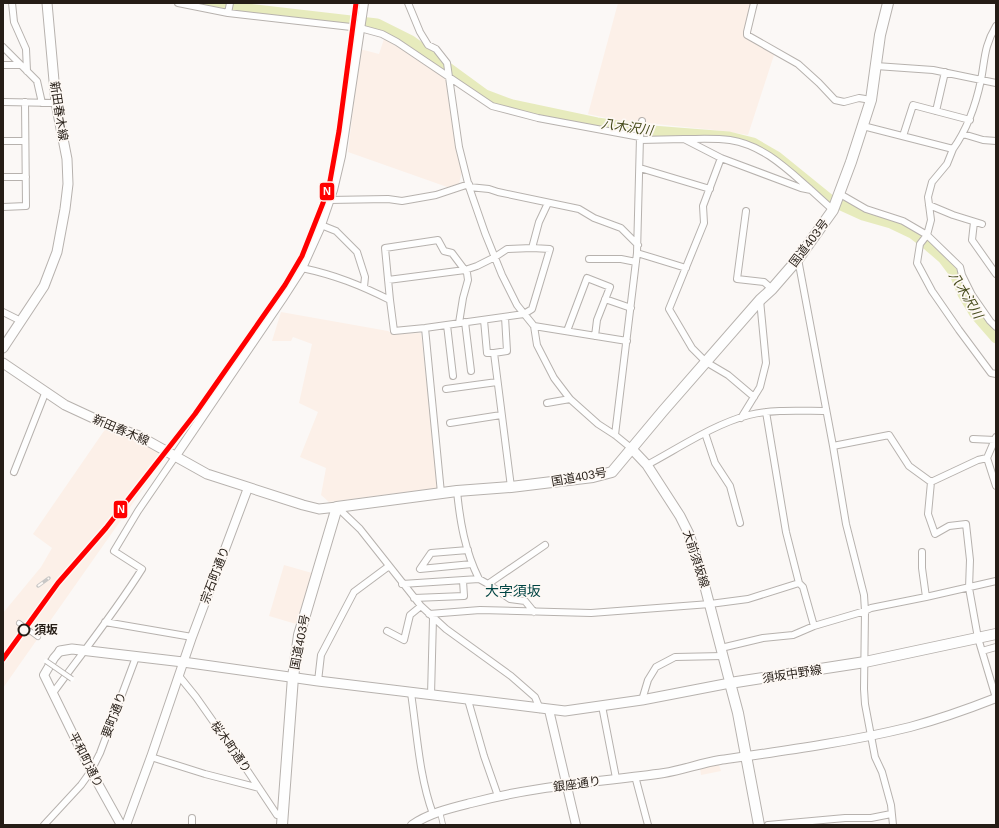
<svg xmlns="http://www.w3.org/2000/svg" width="999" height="828" font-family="Arial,'Noto Sans JP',sans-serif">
<rect width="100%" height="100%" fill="#fbf8f6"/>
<!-- built -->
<path fill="#fcf0e8" d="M618 3H751L744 29V34L747 38 774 55 748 135 724 131 616 120 588 114Z
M384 39 410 54 447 79 455 139 462 171 459 184 450 188 348 152 360 49 379 54Z
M281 312 388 331 393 334 421 333 436 465 435 470 437 488 329 502 321 495 326 468 300 457 318 412 299 403 312 344 293 337 291 341H272Z
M106 428 142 442 160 454 152 476 3 688V613L41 567 52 548 33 534Z
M284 565 312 573 296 624 269 616Z
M719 765 721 771 701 775 700 768Z"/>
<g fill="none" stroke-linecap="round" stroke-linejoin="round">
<!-- river -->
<path stroke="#e7ebbd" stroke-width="11" d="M205 3 222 6 377 24 411 41 485 95 512 105 597 123 652 131 729 137 753 143 777 157 830 200 863 215 891 223 912 233 929 246 943 258 955 274 963 294 975 314 996 338"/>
<defs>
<path id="pedestrian" d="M19 623 38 637
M440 812 443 825"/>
<path id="minor" d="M12 3 14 22 26 49 27 71
M178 3 228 13 360 28 382 34 397 42 492 106 538 118 640 137
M408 3 420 32 428 45 436 49 447 63 459 147 469 187 485 233 502 275 517 305 534 326 537 345 554 378 570 399 598 424 615 435 631 448
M754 3 747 32V35L798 64 819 83 835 100 844 102 859 98 871 100
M228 13 230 3
M3 47 21 65
M3 65H21L37 81 42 103
M876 66 933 70 996 83
M3 102 56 103
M936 111 945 72
M863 126 953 149C968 128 976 104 981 80 985 59 984 46 996 26
M963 134 983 140 996 141
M903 136 913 105 970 120
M684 139C699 139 715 138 730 140 763 145 787 169 810 189
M640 140 684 139 721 158
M3 141H25
M640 168 710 189
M3 177H26
M469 187 489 189 498 192 579 209 594 218 621 228 638 245
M840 194 866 209 903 221 927 235 931 220 928 197 932 182 947 164 953 149
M329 200 388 199 402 201 436 195 469 184
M929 205 953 215 982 224
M3 207 26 206 25 102
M746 211 737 279 764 282 772 289
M974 222 972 240 996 274
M321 225 336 231 357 252 365 277 364 287
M532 248 539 222 548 203
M637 253 686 268
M589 259H621L636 262
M798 259 833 446 846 524 864 595 865 611 864 689 865 704 875 757 882 772 891 805 893 825
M302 268C335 275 360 285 390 300L394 331 425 328 524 314 532 309 550 249 532 248 507 249 495 257 477 266 465 270 388 280
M605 299 631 308
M390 300 385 248 438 240 444 251 452 253 467 273 468 280 463 298 459 323
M3 312 21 321
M484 320 487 353H494L511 487
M465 322 471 371
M447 325 453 376
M534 326 627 341
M996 327 990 321 972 295 962 275 960 267 927 235 920 244 917 263 932 291 959 330 991 373 996 374
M425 328 441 493
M567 331 587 278 610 287 597 320 595 336
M494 353 507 351 505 317
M446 389 497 382
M754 397 728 375 706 362 692 348 669 309 704 223 703 206 721 158 801 188 811 190 833 210
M547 403 570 399
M766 412 786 532 799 583 803 587 814 626
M741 418 760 387 766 363 760 300
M450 423 501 415
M705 433 715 463 730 486 740 523
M615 435 637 253 640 137 642 121
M973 439 995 440
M833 446 889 435 909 466 931 482 978 460 987 458 996 437
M987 458 996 486
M647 465C679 448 714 424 749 415 774 409 801 411 826 411
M14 472 46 391
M931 482 928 514 935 534 949 526 966 524 970 560 969 588 978 638 996 698
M457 491C460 522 465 551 479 579
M337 507 360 529 421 606 446 629 511 676 535 697 540 709
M468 550 431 553 420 569 472 564
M922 552V568L926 597
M402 584 479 579 488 584 545 545
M488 584 510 599 525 601 534 612
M414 598 464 596 463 581
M429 614 480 610 591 613 710 604 748 599 799 583
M105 622 192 637
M387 631 404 640 410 615 421 606
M721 648 763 638 793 635 814 626 865 611 871 608 926 597 996 581
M982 651 996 647
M179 676 196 697 241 761 277 815 283 816
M318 681 321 655 354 592 389 566
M53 693C83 652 115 612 142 569L114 551 138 511 175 457
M411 693C417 733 419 776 433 814
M431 695 433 618
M468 700 484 756 498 796
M642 700 648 680 656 667 675 657 723 656
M602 706 616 778
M151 757 205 774 259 788
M635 776 648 825
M44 825 81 785 91 771 100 753 136 657
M192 825V818
M768 825 845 818H871L891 814"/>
<path id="tertiary" d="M175 457 282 299 302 268 320 228 333 190 341 156 364 3
M60 651 54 658 44 675 91 771 121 825
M549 710 576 825
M126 825 151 757 192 637 248 488
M412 825C429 813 451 808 471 803 534 786 600 782 664 773 683 770 701 763 720 760 783 751 849 742 910 727 940 719 968 709 996 698"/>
<path id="secondary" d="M3 348 44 286 57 252 65 209 68 184 67 159 56 103 47 3
M3 363 65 405 106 424 139 436 207 474 303 505 319 509 337 507
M60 651 72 649 183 662 318 681 565 711 642 700 730 683 700 568 689 534 680 516 647 465 631 448"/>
<path id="primary" d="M759 825 738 713 730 683 865 662 996 634"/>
<path id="trunk" d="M282 825 293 677 299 635 337 507 457 491 511 487 593 477 612 472 663 411 760 300 772 289 798 259 833 210 851 162 871 100 880 35 888 3"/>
</defs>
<!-- pedestrian casing -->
<use href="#pedestrian" stroke="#b7b2ae" stroke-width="6"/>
<!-- minor casing -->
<use href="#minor" stroke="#b7b2ae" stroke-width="8"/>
<!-- tertiary casing -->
<use href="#tertiary" stroke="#b7b2ae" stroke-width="10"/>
<!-- secondary casing -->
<use href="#secondary" stroke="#b7b2ae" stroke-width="11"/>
<!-- primary casing -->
<use href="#primary" stroke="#b7b2ae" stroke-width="12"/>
<!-- trunk casing -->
<use href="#trunk" stroke="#b7b2ae" stroke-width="12"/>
<!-- pedestrian -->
<use href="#pedestrian" stroke="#fefefe" stroke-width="4.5"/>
<!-- minor -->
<use href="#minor" stroke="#fefefe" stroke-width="6"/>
<!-- tertiary -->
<use href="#tertiary" stroke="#fefefe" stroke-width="8"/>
<!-- secondary -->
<use href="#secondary" stroke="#fefefe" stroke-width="9"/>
<!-- primary -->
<use href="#primary" stroke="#fefefe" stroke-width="10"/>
<!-- trunk -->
<use href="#trunk" stroke="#fefefe" stroke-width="10"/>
<defs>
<path id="rail" d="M38 586 49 578"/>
</defs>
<!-- rail casing -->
<use href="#rail" stroke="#c8c7c6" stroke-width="3.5"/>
<!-- rail -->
<use href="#rail" stroke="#fdf8f4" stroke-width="2" stroke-dasharray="6" stroke-linecap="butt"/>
<defs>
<path id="pedestrian-bridge" d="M46 661 72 679"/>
</defs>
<!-- pedestrian-bridge casing -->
<use href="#pedestrian-bridge" stroke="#b7b2ae" stroke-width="6" stroke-linecap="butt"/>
<!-- pedestrian-bridge -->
<use href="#pedestrian-bridge" stroke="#fefefe" stroke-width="4.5"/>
<defs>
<path id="rail-1" d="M3 659 58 583 106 528 195 414 285 285 302 256 323 203 330 181 339 131 356 3"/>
</defs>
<!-- rail-1 casing -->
<use href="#rail-1" stroke="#fdf8f4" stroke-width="8"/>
<!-- rail-1 -->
<use href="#rail-1" stroke="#f00" stroke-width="5"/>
</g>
<!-- markers -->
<circle fill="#fdf8f4" stroke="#251d16" stroke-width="2" cx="24" cy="630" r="5.5"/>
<g text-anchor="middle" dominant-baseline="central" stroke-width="3.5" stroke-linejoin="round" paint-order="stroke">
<!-- street labels -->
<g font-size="12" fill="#251d16" stroke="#fdf8f4">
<text transform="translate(59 111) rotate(81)">新田春木線</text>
<text transform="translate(809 243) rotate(-53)">国道403号</text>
<text transform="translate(121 430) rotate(23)">新田春木線</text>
<text transform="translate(579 477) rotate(-10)">国道403号</text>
<text transform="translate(696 559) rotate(72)">大前須坂線</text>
<text transform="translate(215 575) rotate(-69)">宗石町通り</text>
<text transform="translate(300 642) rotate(-79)">国道403号</text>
<text transform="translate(792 674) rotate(-9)">須坂中野線</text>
<text transform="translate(114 715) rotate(-69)">要町通り</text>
<text transform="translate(231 747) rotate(55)">桜木町通り</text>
<text transform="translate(86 760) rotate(63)">平和町通り</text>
<text transform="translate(577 784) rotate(-8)">銀座通り</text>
</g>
<!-- stop labels -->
<g font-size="12" font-weight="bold" fill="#251d16" stroke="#fdf8f4" text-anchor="start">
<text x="34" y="630">須坂</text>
</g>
<!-- water labels -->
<g font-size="13" font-style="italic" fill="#474c1c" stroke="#fdf8f4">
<text transform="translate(627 127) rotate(8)">八木沢川</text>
<text transform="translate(966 295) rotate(59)">八木沢川</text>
</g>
<!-- quarter labels -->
<g font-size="14" fill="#004443" stroke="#fdf8f4">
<text x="513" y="591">大字須坂</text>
</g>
</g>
<g stroke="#fdf8f4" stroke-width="1.5">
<rect x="319" y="182" width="16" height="19" rx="4" fill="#f00"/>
<rect x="113" y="500" width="15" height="19" rx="4" fill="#f00"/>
</g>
<g font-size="11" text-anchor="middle" font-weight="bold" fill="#fff">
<text x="327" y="195">N</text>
<text x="121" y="513">N</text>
</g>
<!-- border -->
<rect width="999" height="828" fill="none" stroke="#251d16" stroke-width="8"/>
</svg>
